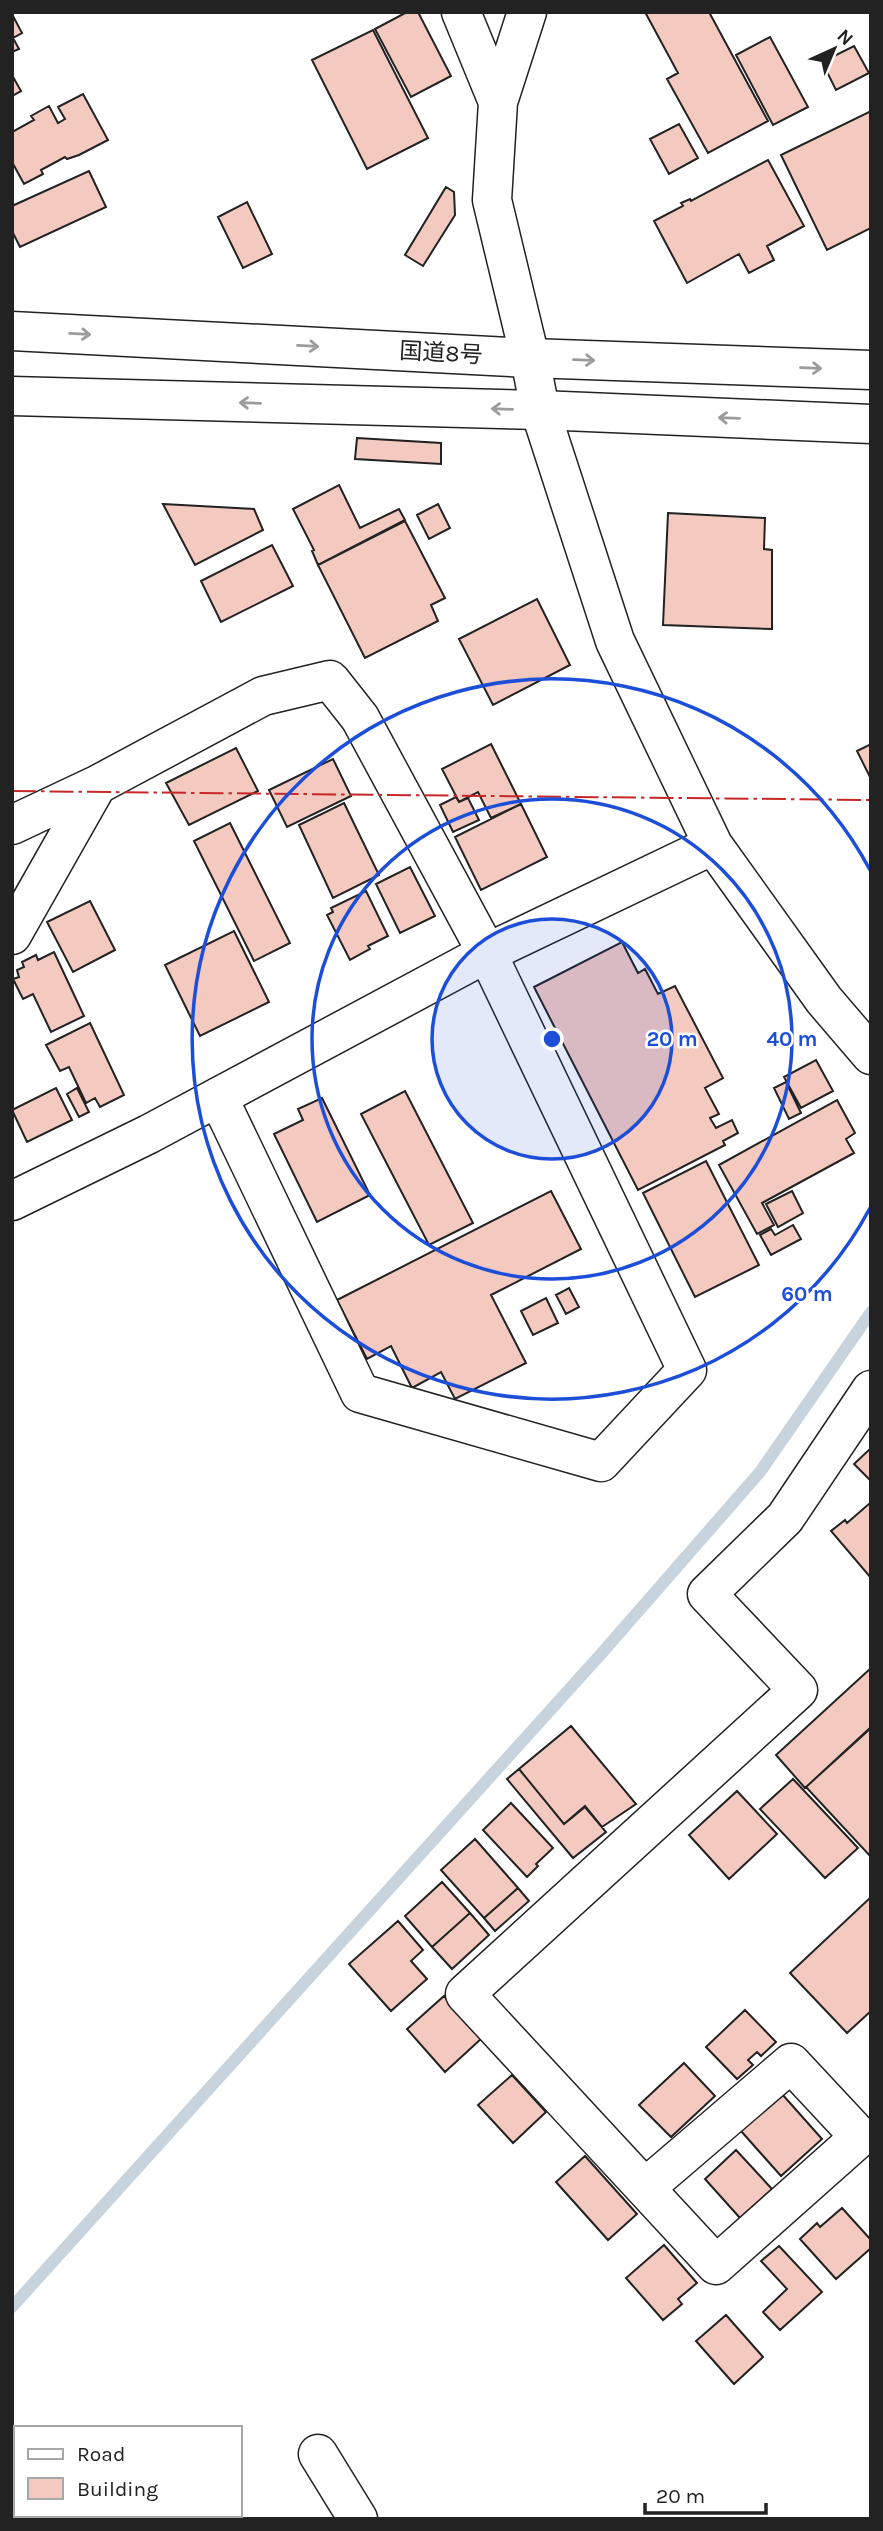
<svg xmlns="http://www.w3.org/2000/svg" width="883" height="2531" font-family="Karla,'Noto Sans JP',sans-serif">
<rect width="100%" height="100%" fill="#fff"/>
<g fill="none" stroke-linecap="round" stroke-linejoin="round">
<!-- stream -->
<path stroke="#c7d3dd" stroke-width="12" d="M12 2307 601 1654 760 1472 871 1312"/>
</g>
<!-- building -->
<path fill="#f3c9c0" stroke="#222" stroke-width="2" d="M407 12H418L451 76 411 97 375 29Z
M645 12H709L768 121 708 153 667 79 678 73Z
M13 16 22 33 13 38 19 49 12 52Z
M373 30 428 138 367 169 312 60Z
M770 37 808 107 773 125 736 55Z
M854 46 869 73 836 90 822 62Z
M12 75 21 91 12 96Z
M83 94 108 140 79 155 67 159 65 157 41 170 43 174 24 184 12 162V132L34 120 31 116 49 106 58 123 65 119 58 107Z
M871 111V228L827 250 781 155Z
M679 124 698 158 669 174 650 139Z
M768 160 804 226 767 246 774 260 749 273 739 254 687 283 654 221 683 206 681 203 690 199 691 201Z
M89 171 106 207 20 247 12 231V206Z
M446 187 454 192 455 215 423 266 405 255Z
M247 202 272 254 243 268 218 217Z
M357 438 441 443V464L355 459Z
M339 485 360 528 399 509 405 520 318 565 312 551 314 550 293 509Z
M163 504 254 509 263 530 195 565Z
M438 504 450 528 429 539 417 515Z
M668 513 765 518 764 549 772 550V629L663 625Z
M405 521 445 598 431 605 438 621 365 658 318 565Z
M272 545 293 586 221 622 201 581Z
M537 599 570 665 493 705 459 639Z
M491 744 521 804 491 818 478 792 459 802 442 769Z
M871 744V779L857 751Z
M871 744V779L857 751Z
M236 748 258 791 189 825 166 783Z
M333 759 351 796 287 827 269 790Z
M456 797 459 802 468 798 479 820 453 832 440 805Z
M344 803 379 875 333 898 299 825Z
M521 804 547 857 481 890 455 837Z
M230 823 290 943 254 961 194 841Z
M410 867 435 916 400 933 376 884Z
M366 891 388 936 368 946 370 949 350 960 327 915 333 912 331 908Z
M90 901 115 950 73 972 47 922Z
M234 931 269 1002 200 1036 165 965Z
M622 942 638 973 645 969 658 994 675 986 723 1078 705 1088 719 1114 710 1118 716 1128 732 1120 738 1133 723 1141 725 1145 638 1190 534 987Z
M54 952 84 1016 51 1032 33 994 23 999 13 979 19 977 17 970 24 967 22 962 36 955 38 960Z
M90 1023 124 1095 100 1107 95 1098 86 1103 69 1067 60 1071 46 1045Z
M816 1060 833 1091 801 1108 784 1077Z
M786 1082 801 1113 789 1119 774 1088Z
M56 1088 72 1120 27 1142 12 1110Z
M77 1088 89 1112 79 1117 67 1094Z
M405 1091 473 1223 429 1245 361 1114Z
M322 1098 370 1195 317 1222 274 1134 303 1120 298 1109Z
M837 1100 855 1133 846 1139 854 1153 762 1203 774 1225 757 1234 719 1165Z
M706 1161 759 1265 695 1297 643 1193Z
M551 1191 581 1249 491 1295 526 1363 455 1399 441 1372 412 1388 391 1346 367 1359 337 1300Z
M792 1191 803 1213 778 1227 766 1204Z
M793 1225 801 1239 771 1255 760 1235 771 1229 775 1235Z
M569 1288 579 1307 566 1314 556 1295Z
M546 1298 558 1323 533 1335 521 1311Z
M871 1448V1481L854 1464Z
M870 1503 871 1504V1578L831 1531 845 1520 847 1523Z
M871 1668V1727L805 1788 776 1755Z
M571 1726 636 1804 602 1827 585 1806 564 1824 519 1769Z
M871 1728V1857L806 1787Z
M519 1769 564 1824 585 1807 606 1832 573 1858 507 1779Z
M793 1779 858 1848 825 1878 760 1809Z
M737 1791 777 1834 729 1879 689 1835Z
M511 1803 553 1848 536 1864 538 1866 527 1877 483 1830Z
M475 1839 518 1888 484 1918 441 1870Z
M442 1882 470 1913 432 1947 405 1916Z
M518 1888 529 1901 495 1931 484 1918Z
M871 1897V2011L847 2033 790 1973Z
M470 1913 489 1935 452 1969 432 1947Z
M398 1921 423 1950 411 1961 427 1979 391 2011 349 1964Z
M444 1996 482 2038 445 2072 407 2029Z
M745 2010 776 2042 761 2056 757 2052 748 2060 753 2065 737 2079 706 2047Z
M684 2063 715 2096 671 2137 639 2105Z
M512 2075 546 2112 513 2143 478 2105Z
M782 2094 822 2139 781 2176 741 2131Z
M736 2150 772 2189 740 2218 705 2179Z
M585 2156 637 2214 608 2240 556 2182Z
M842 2208 871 2240V2248L836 2279 800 2239 817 2223 820 2227Z
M664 2245 697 2283 678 2299 682 2304 663 2320 626 2278Z
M779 2246 822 2292 780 2330 763 2312 787 2289 761 2261Z
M726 2315 763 2357 734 2384 696 2341Z"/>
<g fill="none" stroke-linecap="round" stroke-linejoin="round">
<defs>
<path id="minor" d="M461 12 498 102
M527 12 498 102 492 200 530 358 540 410 615 641 713 845 824 1000 871 1055
M12 825 97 785 263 696 330 680 360 718 487 953 687 1370 601 1462 360 1393 218 1097
M12 935 97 785
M12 1201 149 1134 487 953 713 845
M645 2188 791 2063 860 2137 716 2265 465 1994 798 1690 707 1594 785 1518 871 1390
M318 2454 358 2519"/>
<path id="highway" d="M12 331 530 358 871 370
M12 396 540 410 871 424"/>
</defs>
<!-- minor casing -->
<use href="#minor" stroke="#222" stroke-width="41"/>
<!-- highway casing -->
<use href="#highway" stroke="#222" stroke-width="41"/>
<!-- minor -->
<use href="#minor" stroke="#fff" stroke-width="38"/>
<!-- highway -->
<use href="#highway" stroke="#fff" stroke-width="38"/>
<!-- power -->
<path stroke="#c62828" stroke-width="2" stroke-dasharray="24 5 3.5 5" stroke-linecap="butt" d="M12 791 871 800"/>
</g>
<!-- one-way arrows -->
<defs><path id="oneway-shaft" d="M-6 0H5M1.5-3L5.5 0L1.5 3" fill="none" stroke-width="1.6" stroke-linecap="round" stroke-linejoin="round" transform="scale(1.75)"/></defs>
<g stroke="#9c9c9c">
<use href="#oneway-shaft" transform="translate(80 334) rotate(3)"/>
<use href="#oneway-shaft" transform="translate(308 346) rotate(3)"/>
<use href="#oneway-shaft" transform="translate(584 360) rotate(2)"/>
<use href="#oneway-shaft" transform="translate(811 368) rotate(2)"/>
<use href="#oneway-shaft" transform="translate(250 403) rotate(-178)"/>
<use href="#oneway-shaft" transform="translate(502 409) rotate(-178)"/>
<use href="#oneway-shaft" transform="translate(729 418) rotate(-178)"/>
</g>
<!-- distance rings -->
<circle cx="552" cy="1039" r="120" fill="#1d4ed8" fill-opacity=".12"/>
<g fill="none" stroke="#1d4ed8" stroke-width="3.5">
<circle cx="552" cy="1039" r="120"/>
<circle cx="552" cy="1039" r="240"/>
<path d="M870 1208A360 360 0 1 1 870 870"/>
</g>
<g text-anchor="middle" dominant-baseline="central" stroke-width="5" stroke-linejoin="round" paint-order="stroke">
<!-- street labels -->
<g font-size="23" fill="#222" stroke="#fff">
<text transform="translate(441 353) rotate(3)">国道8号</text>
</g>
</g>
<circle cx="552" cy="1039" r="10" fill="#1d4ed8" stroke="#fff" stroke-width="3.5"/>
<g font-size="21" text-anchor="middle" font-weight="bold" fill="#1d4ed8" stroke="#fff" stroke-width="5" stroke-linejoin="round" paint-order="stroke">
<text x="672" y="1046">20 m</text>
<text x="792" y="1046">40 m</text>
<text x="807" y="1301">60 m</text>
</g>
<!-- border -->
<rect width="883" height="2531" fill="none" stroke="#222222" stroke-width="28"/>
<!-- legend -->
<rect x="14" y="2426" width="228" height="91" fill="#ffffff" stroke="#a7a7a7" stroke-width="2"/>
<rect x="28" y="2449" width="35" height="10" fill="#ffffff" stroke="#a7a7a7" stroke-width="2"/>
<text x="77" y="2461" font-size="21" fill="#222222">Road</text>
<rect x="28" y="2478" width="35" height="21" fill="#f3c9c0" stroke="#a7a7a7" stroke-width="2"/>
<text x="77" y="2496" font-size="21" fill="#222222">Building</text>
<!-- north arrow -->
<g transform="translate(834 49) rotate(44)" stroke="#ffffff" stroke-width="5" paint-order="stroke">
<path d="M0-5L12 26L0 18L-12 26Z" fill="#222222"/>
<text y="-10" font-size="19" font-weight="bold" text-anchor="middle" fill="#222222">N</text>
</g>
<!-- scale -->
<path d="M645 2503v10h121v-10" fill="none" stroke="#222222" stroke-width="3.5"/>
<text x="656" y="2503" font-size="21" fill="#222222" stroke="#ffffff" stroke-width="5" paint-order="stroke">20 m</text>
</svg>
